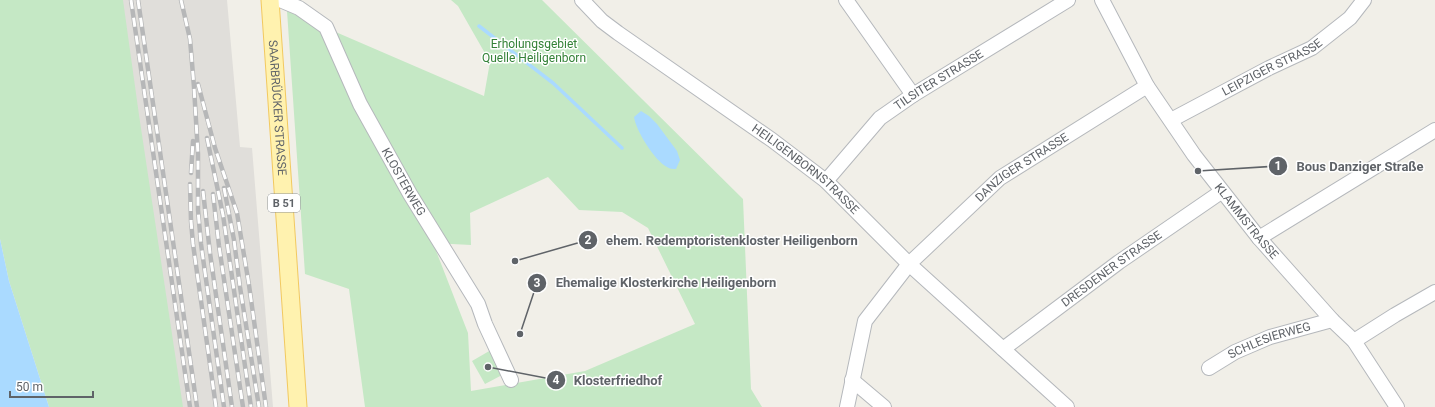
<svg xmlns="http://www.w3.org/2000/svg" width="1435" height="407" font-family="Roboto,sans-serif">
<rect width="100%" height="100%" fill="#f1efe8"/>
<!-- industrial -->
<path fill="#e0deda" d="M105 0H227L240 147 252 148 273 407H171Z"/>
<!-- green -->
<path fill="#c5e8c5" fill-rule="evenodd" d="M0 0H123L139 115 183 407H49L9 281 0 239Z
M451 0H542L743 199 751 389 762 407H365L349 289 305 274 287 11 484 96 490 62 458 6ZM548 177 579 210 622 212 648 228 695 324 585 371 471 391 468 333 433 243 471 245 470 213Z
M491 350 504 374 485 384 472 361Z"/>
<!-- water -->
<path fill="#aadaff" d="M641 111 649 116 657 124 677 151 680 160 676 169C673 169 670 169 667 167 655 161 636 131 634 117Z
M0 239 9 281 49 407H0Z"/>
<g fill="none" stroke-linecap="round" stroke-linejoin="round">
<!-- stream -->
<path stroke="#aadaff" stroke-width="3.5" d="M479 26 553 83 622 148"/>
<defs>
<g id="minor">
<path id="s1" d="M280 0 299 8 326 27 360 104 410 194 478 304 485 324 511 380"/>
<path id="s2" d="M582 0 602 21 618 33 772 140 826 181 909 264 1067 407"/>
<path d="M846 0 913 95"/>
<path id="s3" d="M1102 0 1147 86 1194 155 1259 238 1332 320 1354 341 1397 407"/>
<path id="s4" d="M1171 120 1269 68 1312 48 1350 18 1364 0"/>
<path id="s5" d="M826 181 880 118 913 95 1068 0"/>
<path d="M1259 238 1435 130"/>
<path d="M1354 341 1395 315 1435 292"/>
<path id="s6" d="M1003 349 1119 262 1221 192"/>
<path id="s7" d="M1209 368 1235 352 1270 337 1332 320"/>
<path d="M852 380 884 407"/>
<path id="s8" d="M847 407 865 321 909 264 1000 178 1147 86"/>
</g>
<g id="major">
<path id="s9" d="M270 0 298 407"/>
</g>
</defs>
<!-- minor casing -->
<use href="#minor" stroke="#b5b8bc" stroke-width="16"/>
<!-- major casing -->
<use href="#major" stroke="#f2c960" stroke-width="19"/>
<!-- minor -->
<use href="#minor" stroke="#fff" stroke-width="14"/>
<!-- major -->
<use href="#major" stroke="#fff2af" stroke-width="17"/>
<defs>
<path id="rail" d="M131 0 190 407
M138 0 197 407
M181 0 190 39 194 87 198 154V210L201 244 224 407
M198 84 215 148 237 213 249 285 266 407
M207 138 223 215 251 407
M191 173 193 141
M190 184 191 221 193 244 216 407
M224 188 234 240 240 287 259 407
M203 191 210 253 232 407
M213 194 219 246 243 407"/>
</defs>
<!-- rail casing -->
<use href="#rail" stroke="#b6b7b8" stroke-width="4.5"/>
<!-- rail -->
<use href="#rail" stroke="#fff" stroke-width="3" stroke-dasharray="9" stroke-linecap="butt"/>
</g>
<g text-anchor="middle" dominant-baseline="central" stroke-width="3" stroke-linejoin="round" paint-order="stroke">
<!-- shield labels -->
<rect fill="#fff" stroke="#8f9295" stroke-width="1" x="268" y="194" width="32" height="18" rx="3"/>
<g font-size="11" font-weight="bold" fill="#5f6368">
<text x="284" y="203">B 51</text>
</g>
<!-- park labels -->
<g font-size="12" fill="#348238" stroke="#fff">
<text x="534" y="44">Erholungsgebiet<tspan x="534" dy="14">Quelle Heiligenborn</tspan></text>
</g>
<!-- street labels -->
<g font-size="12" fill="#5f6368" stroke="#fff">
<text stroke="none"><textPath href="#s4" startOffset="114">LEIPZIGER STRASSE</textPath></text>
<text stroke="none"><textPath href="#s5" startOffset="153">TILSITER STRASSE</textPath></text>
<text stroke="none"><textPath href="#s9" startOffset="108">SAARBRÜCKER STRASSE</textPath></text>
<text stroke="none"><textPath href="#s8" startOffset="309">DANZIGER STRASSE</textPath></text>
<text stroke="none"><textPath href="#s2" startOffset="281">HEILIGENBORNSTRASSE</textPath></text>
<text stroke="none"><textPath href="#s1" startOffset="227">KLOSTERWEG</textPath></text>
<text stroke="none"><textPath href="#s3" startOffset="265">KLAMMSTRASSE</textPath></text>
<text stroke="none"><textPath href="#s6" startOffset="135">DRESDENER STRASSE</textPath></text>
<text stroke="none"><textPath href="#s7" startOffset="67">SCHLESIERWEG</textPath></text>
</g>
</g>
<!-- callouts -->
<path fill="none" stroke="#5f6368" stroke-width="1.5" d="M1198 171L1278 166M515 261L588 240M520 334L537 283M488 367L556 380"/>
<g fill="#5f6368" stroke="#fff" stroke-width="1.5">
<circle cx="1198" cy="171" r="4"/>
<circle cx="515" cy="261" r="4"/>
<circle cx="520" cy="334" r="4"/>
<circle cx="488" cy="367" r="4"/>
<circle cx="1278" cy="166" r="10"/>
<circle cx="588" cy="240" r="10"/>
<circle cx="537" cy="283" r="10"/>
<circle cx="556" cy="380" r="10"/>
</g>
<g font-size="12" text-anchor="middle" font-weight="bold" fill="#fff">
<text x="1278" y="170">1</text>
<text x="588" y="244">2</text>
<text x="537" y="287">3</text>
<text x="556" y="384">4</text>
</g>
<g font-size="13" text-anchor="middle" font-weight="bold" fill="#5f6368" stroke="#fff" stroke-width="3" stroke-linejoin="round" paint-order="stroke">
<text x="1360" y="171">Bous Danziger Straße</text>
<text x="732" y="245">ehem. Redemptoristenkloster Heiligenborn</text>
<text x="666" y="287">Ehemalige Klosterkirche Heiligenborn</text>
<text x="618" y="385">Klosterfriedhof</text>
</g>
<!-- scale -->
<path d="M10 391v6h83v-6" fill="none" stroke="#5f6368" stroke-width="2"/>
<text x="16" y="391" font-size="12" fill="#5f6368" stroke="#ffffff" stroke-width="3" paint-order="stroke">50 m</text>
</svg>
